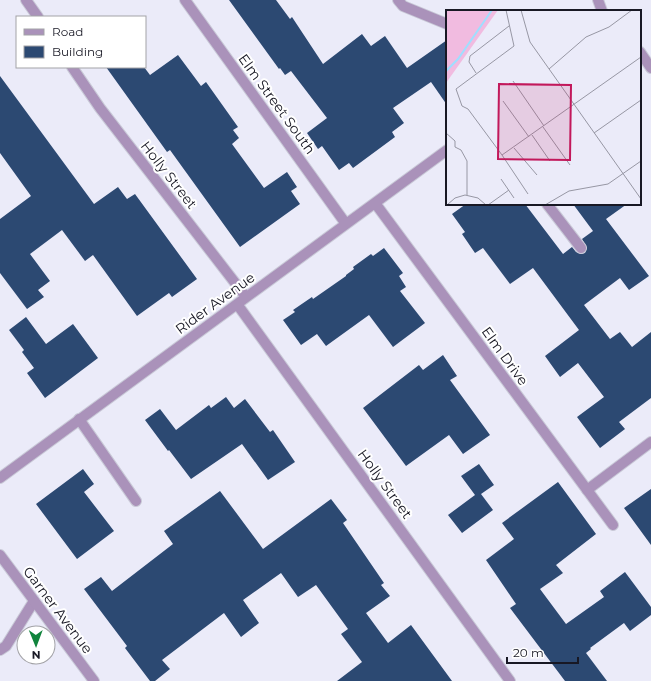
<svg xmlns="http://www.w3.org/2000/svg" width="651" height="681" font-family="Montserrat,sans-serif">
<rect width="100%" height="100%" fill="#ebebf9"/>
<!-- building -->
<path fill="#2c4972" d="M229 0H276L290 19 292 17 323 64 362 34 371 46 385 36 407 68 447 40V105L431 82 393 108 404 123 392 132 395 137 353 168 349 163 339 170 322 146 318 149 307 133 327 118 291 71 285 75 280 68 279 69Z
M178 55 201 86 206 82 238 127 233 130 239 138 232 144 264 188 287 172 297 187 291 191 300 204 240 247 170 150 167 152 106 67H144L150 75Z
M0 76 94 204 118 187 127 199 135 194 197 279 172 297 169 293 137 316 93 255 85 261 62 230 30 254 50 281 38 290 44 297 27 309 0 273V219L31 196 0 153Z
M466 204H525L563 254 572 247 576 252 581 254 585 253 587 248 582 239 593 231 573 204H627L606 219 649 276 629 290 620 278 584 305 610 339 620 332 632 347 651 332V398L619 422 625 429 600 448 577 417 604 397 578 363 560 377 545 356 579 330 533 268 510 284 483 248 475 253 462 234 465 232 452 214Z
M384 248 403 273 399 276 406 287 400 291 425 323 393 347 369 315 326 346 317 334 301 345 283 320 295 312 293 310 312 297 313 299 346 276V275L354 269 353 267 371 254 373 256Z
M26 317 46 344 73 324 98 358 45 398 27 373 34 368 22 352 24 350 9 330Z
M443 355 457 376 450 380 490 435 463 454 449 435 406 466 363 408 419 365 423 370Z
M226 397 234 408 245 399 270 432 273 430 295 462 268 480 242 444 191 479 169 450 168 451 145 420 160 409 176 430 209 405 211 408Z
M479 464 494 485 481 494 493 510 462 533 448 515 475 495 461 476Z
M83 469 94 484 84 492 114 531 77 559 36 504Z
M558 482 596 534 556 565 563 573 540 589 566 624 604 597 600 591 625 572 651 607V615L630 631 624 623 590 648 591 649 586 653 607 681H565L510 608 516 604 486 560 514 539 502 523Z
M651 489V545L624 508Z
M220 491 263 549 331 499 347 520 343 523 384 583 381 585 390 596 366 613 388 643 411 625 452 681H337L362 662 341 634 348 629 316 585 298 597 281 573 243 600 259 623 241 637 224 613 162 660 170 669 155 681H150L125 648 127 646 84 589 101 577 112 591 173 544 164 531Z"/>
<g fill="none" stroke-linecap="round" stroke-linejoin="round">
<defs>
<path id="lane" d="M547 204 581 248
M79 419 136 501
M587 490 651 442
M0 650 6 646 34 601"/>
<path id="street" d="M26 0 38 17
M185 0 346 224
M398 0 403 6 447 24
M598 0 602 11
M640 52 651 68
M72 67 100 108 246 297
M375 203 613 525
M237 304 510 681
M0 478 447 150
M0 555 94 681"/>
</defs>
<!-- lane casing -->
<use href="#lane" stroke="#c9c9d7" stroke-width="12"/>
<!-- street casing -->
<use href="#street" stroke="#c9c9d7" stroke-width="12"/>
<!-- lane -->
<use href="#lane" stroke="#aa92ba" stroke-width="10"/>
<!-- street -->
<use href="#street" stroke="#aa92ba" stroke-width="10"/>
</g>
<g text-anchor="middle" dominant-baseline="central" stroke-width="4" stroke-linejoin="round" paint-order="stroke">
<!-- street labels -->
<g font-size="14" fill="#181824" stroke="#fff">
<text transform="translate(277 104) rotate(54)">Elm Street South</text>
<text transform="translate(169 175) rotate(52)">Holly Street</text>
<text transform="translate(215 303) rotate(-36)">Rider Avenue</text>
<text transform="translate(505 356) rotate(54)">Elm Drive</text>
<text transform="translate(385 484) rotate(54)">Holly Street</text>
<text transform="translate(58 610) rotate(53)">Garner Avenue</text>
</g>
</g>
<!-- overview -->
<g transform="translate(446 10)">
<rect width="195" height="195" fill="#ebebf9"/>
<path d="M0 0H52L0 73Z" fill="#f1bbe0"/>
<path fill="none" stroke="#9fdfff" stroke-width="2" d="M0 61 12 49 46 0"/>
<path fill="none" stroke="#9797a4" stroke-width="1" d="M60 0 68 36 10 79 16 96 22 99 56 145 82 184M75 0 84 32 195 189M103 59 140 27 163 17 186 0M30 63 23 52 24 46 63 16M67 71 98 116M57 91 83 127M97 117 124 155M0 123 9 131V137L15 140 21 151V185M148 123 195 90M86 125 104 151M68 138 91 165M56 145 195 47M55 169 68 188M1 195 9 188 19 185 32 188 40 195M42 195 63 180M99 195 123 181 162 174 195 151"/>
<path fill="#c2185b" fill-opacity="0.15" stroke="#c2185b" stroke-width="2" d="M53 74 125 75 124 150 52 149Z"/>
<rect width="195" height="195" fill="none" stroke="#181824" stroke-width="2"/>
</g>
<!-- legend -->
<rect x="16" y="16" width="130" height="52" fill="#ffffff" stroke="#a3a3a7"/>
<rect x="24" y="29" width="20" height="6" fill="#aa92ba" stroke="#a3a3a7"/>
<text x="52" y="36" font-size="12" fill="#181824">Road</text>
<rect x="24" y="46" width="20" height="12" fill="#2c4972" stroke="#a3a3a7"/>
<text x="52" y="56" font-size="12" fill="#181824">Building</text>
<!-- north arrow -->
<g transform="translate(36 645) rotate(179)"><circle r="19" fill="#ffffff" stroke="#a3a3a7"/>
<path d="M0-3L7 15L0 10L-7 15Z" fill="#10843c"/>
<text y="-6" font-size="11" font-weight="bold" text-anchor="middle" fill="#181824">N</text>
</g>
<!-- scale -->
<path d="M507 657v6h71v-6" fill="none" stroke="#181824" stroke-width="2"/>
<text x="513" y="657" font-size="12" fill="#181824" stroke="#ffffff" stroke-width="3" paint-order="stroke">20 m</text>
</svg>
